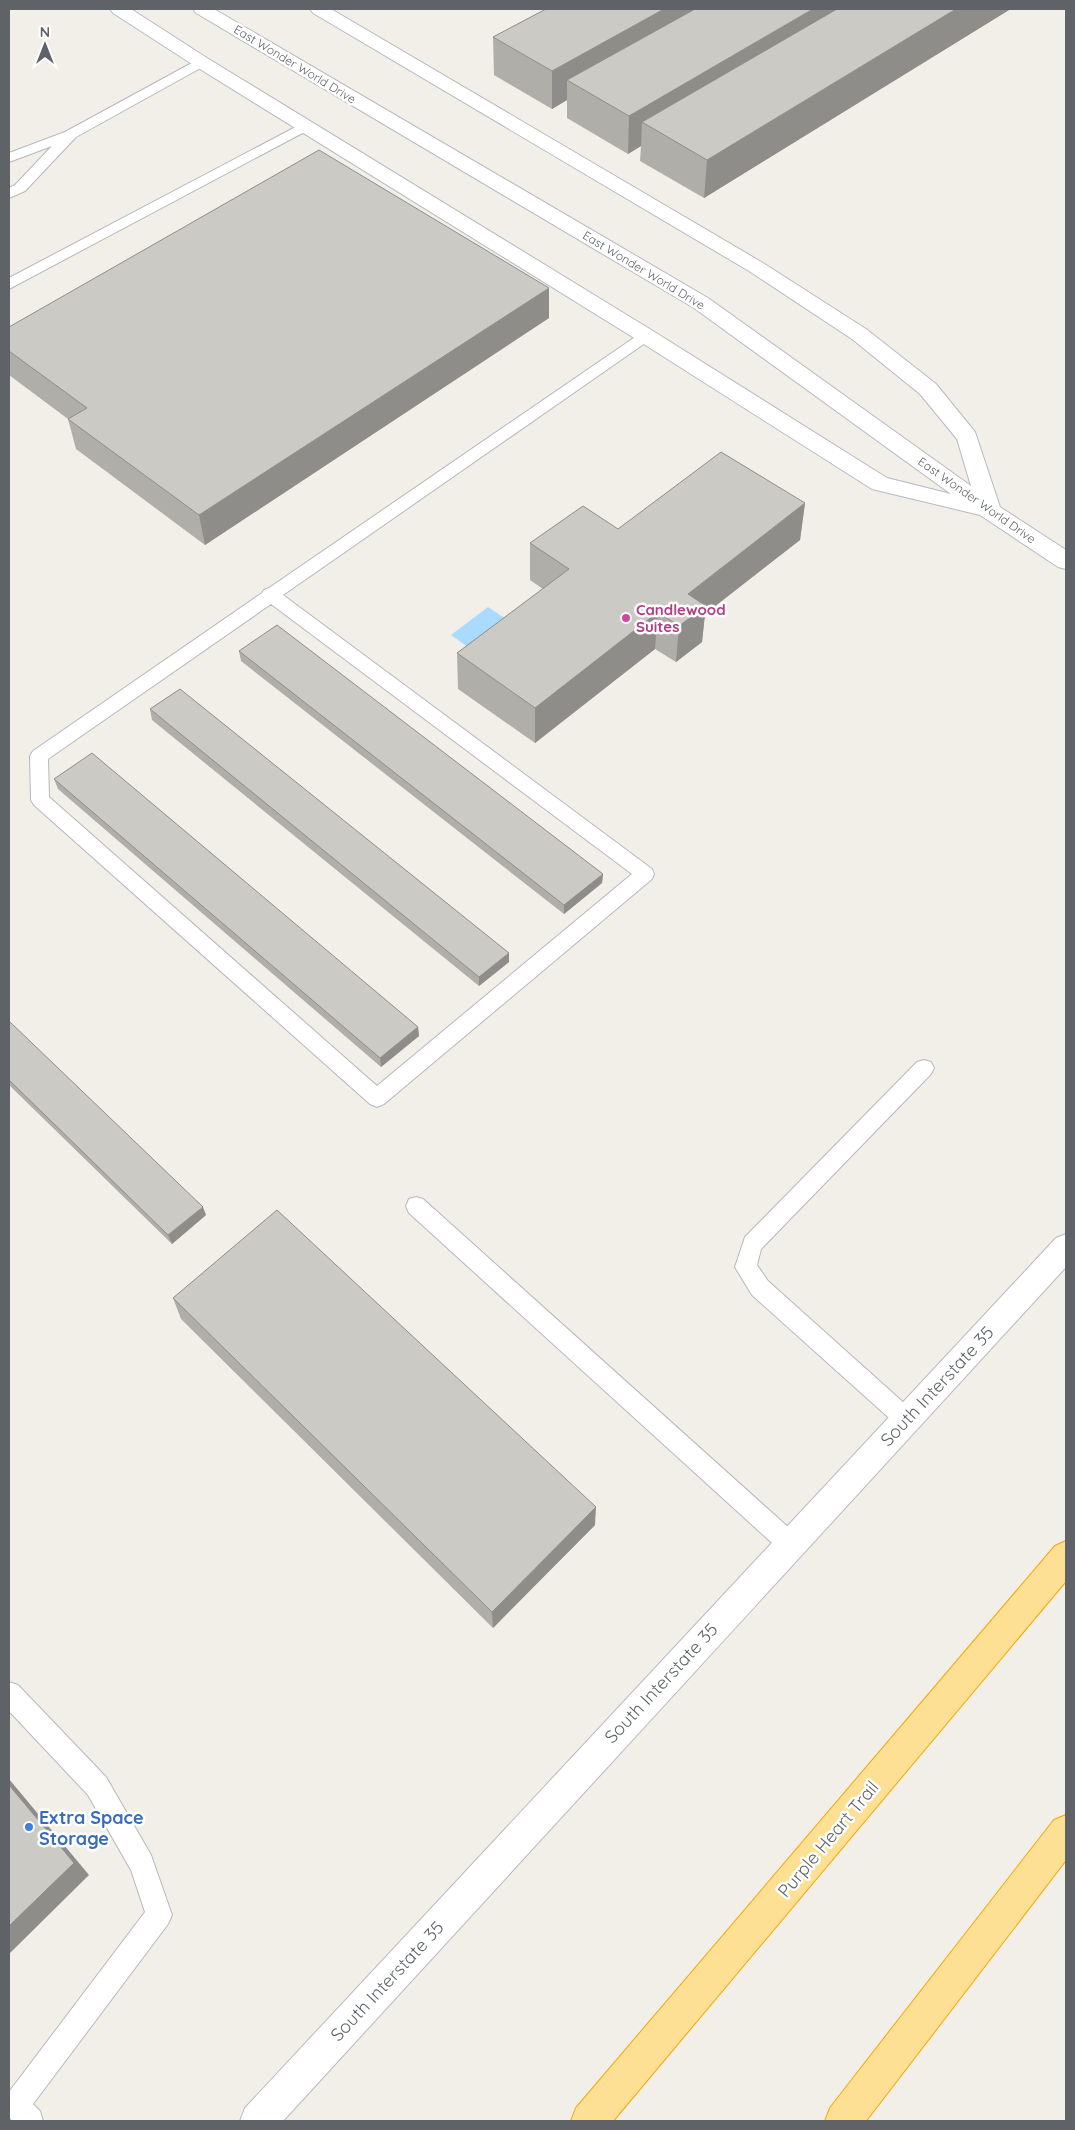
<svg xmlns="http://www.w3.org/2000/svg" width="1075" height="2130" font-family="Quicksand,sans-serif">
<rect width="100%" height="100%" fill="#f1efe8"/>
<!-- water -->
<path fill="#aadbff" d="M488 607 517 626 479 655 451 635Z"/>
<g fill="none" stroke-linecap="round" stroke-linejoin="round">
<defs>
<path id="service" d="M201 58 208 62 206 65 76 137 25 191 9 198V188L15 185 52 146 9 162V153L65 132Z
M305 122 312 126 310 129 9 289V278Z
M646 331 651 333 654 336 651 339 283 595 652 869 654 874 652 879 384 1104 377 1107 370 1104 34 805 31 800 30 756 33 751 262 593 264 590 269 588 641 333ZM271 604 632 874 377 1086 49 797 48 759Z
M924 1060 931 1062 934 1068 931 1074 761 1249 757 1265 768 1281 914 1412 917 1419 914 1426 906 1430 898 1426 752 1295 735 1267 745 1237 917 1062Z
M416 1197 423 1199 798 1536 802 1544 798 1552 790 1555 782 1552 409 1213 406 1206 409 1199Z
M9 1682 18 1685 106 1777 151 1855 172 1915 168 1924 33 2104 40 2111 43 2121H12L9 2117V2092L145 1912 131 1870 88 1795 9 1711Z"/>
<path id="secondary" d="M110 9H131L207 58 653 331 887 478 951 494 694 308 196 13 193 9H214L708 298 971 486 957 439 920 394 852 339 749 271 313 13 310 9H331L763 263 866 329 936 384 975 432 1000 507 1066 550V569L1058 567 980 515 872 489 639 341 195 66 113 13Z
M1066 1234V1267L283 2121H240L245 2108 1056 1238Z"/>
<path id="motorway" d="M1066 1541V1581L613 2121H571L576 2108 1055 1546Z
M1066 1815V1860L866 2121H825L830 2108 1054 1820Z"/>
</defs>
<!-- service casing -->
<use href="#service" stroke="#b5b8bc" stroke-width="2"/>
<!-- secondary casing -->
<use href="#secondary" stroke="#b6babf" stroke-width="2"/>
<!-- motorway casing -->
<use href="#motorway" stroke="#f7a701" stroke-width="2"/>
<!-- service -->
<use href="#service" fill="#fff" fill-rule="evenodd"/>
<!-- secondary -->
<use href="#secondary" fill="#fff" fill-rule="evenodd"/>
<!-- motorway -->
<use href="#motorway" fill="#fde093" fill-rule="evenodd"/>
</g>
<!-- wall -->
<path fill="#afaea9" d="M1009 10 704 198 640 161 641 146 628 154 567 118V100L552 109 494 75 493 37Z
M549 318 205 545 76 449 68 419 9 375V327Z
M805 503 800 540 705 614 702 642 676 662 655 649 535 743 458 689 457 653 543 589 530 580V543L618 529Z
M239 651 603 874 602 883 564 914 241 661Z
M150 709 509 962 479 986 152 720Z
M54 779 418 1027 419 1036 381 1067 58 789Z
M9 1021 206 1215 172 1244 9 1085Z
M173 1298 595 1525 493 1628 181 1319Z"/>
<!-- shaded-wall -->
<path fill="#8f8d8a" d="M664 9H729L567 80V100L552 109V71Z
M813 9H873L642 122 641 146 628 154 629 116Z
M956 9H1010L1009 10 704 198 707 160Z
M549 288V318L205 545 199 515Z
M805 503 800 540 705 614 702 642 676 662 679 626 688 594Z
M658 612 655 649 535 743V708Z
M603 874 602 883 564 914V905Z
M509 953V962L479 986V977Z
M418 1027 419 1036 381 1067 380 1058Z
M203 1207 206 1215 172 1244 168 1235Z
M596 1507 595 1525 493 1628 492 1612Z
M9 1779 89 1875 9 1954Z"/>
<!-- building -->
<path fill="#cccac5" stroke="#8f8d8a" d="M546 9H664L552 71 493 37Z
M695 9H813L629 116 567 80Z
M837 9H956L707 160 642 122Z
M319 150 549 288 199 515 68 419 87 408 9 351V327Z
M721 452 805 503 688 594 706 606 679 626 658 612 535 708 457 653 569 569 530 543 583 506 618 529Z
M277 625 603 874 564 905 239 651Z
M180 689 509 953 479 977 150 709Z
M92 753 418 1027 380 1058 54 779Z
M9 1021 203 1207 168 1235 9 1080Z
M277 1210 596 1507 492 1612 173 1298Z
M9 1785 74 1863 9 1926Z"/>
<!-- markers -->
<circle fill="#d1479c" stroke="#fff" stroke-width="2" cx="626" cy="618" r="5"/>
<circle fill="#3f7fe0" stroke="#fff" stroke-width="2" cx="29" cy="1827" r="5"/>
<g text-anchor="middle" dominant-baseline="central" stroke-width="5" stroke-linejoin="round" paint-order="stroke">
<!-- far-street labels -->
<g font-size="12" fill="#5f6368" stroke="#fff">
<text transform="translate(295 64) rotate(31)">East Wonder World Drive</text>
<text transform="translate(644 270) rotate(31)">East Wonder World Drive</text>
<text transform="translate(977 500) rotate(35)">East Wonder World Drive</text>
</g>
<!-- hotel labels -->
<g font-size="15" font-weight="bold" fill="#b23c85" stroke="#fff" text-anchor="start">
<text x="636" y="609">Candlewood<tspan x="636" dy="17">Suites</tspan></text>
</g>
<!-- near-street labels -->
<g font-size="18" fill="#5f6368" stroke="#fff">
<text transform="translate(937 1386) rotate(-47)">South Interstate 35</text>
<text transform="translate(661 1683) rotate(-47)">South Interstate 35</text>
<text transform="translate(828 1839) rotate(-50)">Purple Heart Trail</text>
<text transform="translate(387 1981) rotate(-47)">South Interstate 35</text>
</g>
<!-- near-shop labels -->
<g font-size="18" font-weight="bold" fill="#366cbe" stroke="#fff" text-anchor="start">
<text x="39" y="1817">Extra Space<tspan x="39" dy="21">Storage</tspan></text>
</g>
</g>
<!-- border -->
<rect width="1075" height="2130" fill="none" stroke="#5f6368" stroke-width="20"/>
<!-- north arrow -->
<g transform="translate(45 45)" stroke="#ffffff" stroke-width="4" paint-order="stroke">
<path d="M0-4L9 19L0 12L-9 19Z" fill="#5f6368"/>
<text y="-8" font-size="14" font-weight="bold" text-anchor="middle" fill="#5f6368">N</text>
</g>
</svg>
